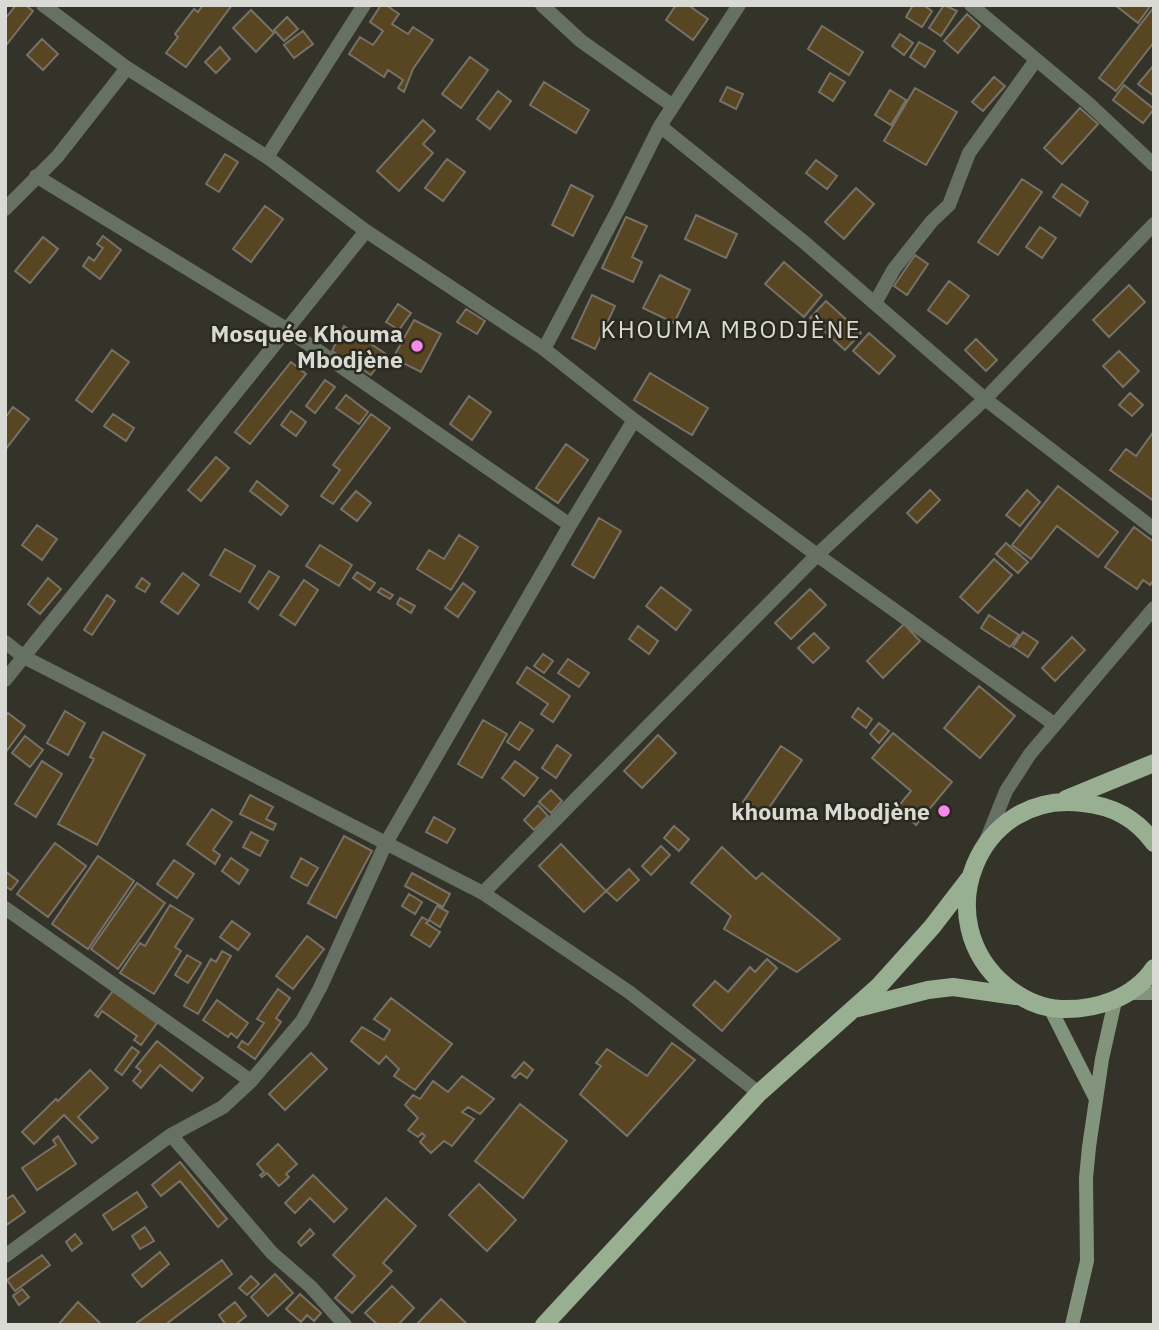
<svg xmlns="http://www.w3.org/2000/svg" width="1159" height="1330" font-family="'IBM Plex Sans',sans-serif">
<rect width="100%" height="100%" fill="#333329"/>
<!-- building -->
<path fill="#584521" stroke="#777167" stroke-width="2" d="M16 5H25L33 11 7 44 5 42V19Z
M203 5H232L186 67 166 53 178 37 175 34 194 9 198 12Z
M381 5H386L399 14 392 24 408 34 413 27 433 40 413 69 404 92 398 88 403 80 388 70 384 77 349 54 360 37 373 45 383 31 370 22Z
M676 5H688L708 19 693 40 666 20Z
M913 5H923L932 11 922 27 906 17Z
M944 5 957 11 941 36 929 28Z
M1115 5H1151L1138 23Z
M1154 7V42L1116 91 1099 78Z
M251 10 274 33 256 52 233 28Z
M967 14 980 26 958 53 944 41Z
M287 17 298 29 284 41 274 30Z
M822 26 863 52 849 75 808 49Z
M303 31 313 44 294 58 284 45Z
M900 34 913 43 904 55 892 46Z
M42 39 58 54 43 70 27 55Z
M919 42 935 51 925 67 910 57Z
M220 47 230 59 216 73 205 62Z
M470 57 488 70 461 108 442 94Z
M1154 65V96L1138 84Z
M830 73 845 82 833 101 819 92Z
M994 77 1005 86 983 111 972 102Z
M544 82 589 110 576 133 530 105Z
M1124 85 1154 109 1143 123 1113 100Z
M727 87 743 94 736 109 720 101Z
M915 88 957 112 926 165 884 141Z
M890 90 906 100 891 125 875 115Z
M498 91 511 101 490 129 477 119Z
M1080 108 1098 124 1062 164 1044 148Z
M423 120 435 131 423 144 433 153 399 191 377 171Z
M225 154 238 162 219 192 206 184Z
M447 159 465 172 443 201 425 188Z
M816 160 837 176 827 189 806 173Z
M1022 179 1042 192 998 255 978 242Z
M1062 184 1088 202 1080 216 1053 197Z
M571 185 593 196 573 236 552 225Z
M856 188 874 204 844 239 825 222Z
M265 206 283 219 251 262 233 249Z
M696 215 737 234 726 258 685 239Z
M626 217 647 226 632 257 642 262 633 282 602 268Z
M1040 227 1056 238 1042 258 1026 247Z
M103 236 121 250 100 279 83 266 89 257 94 261 103 248 97 244Z
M43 237 58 249 30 283 15 271Z
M915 255 928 264 907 295 894 286Z
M784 262 822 295 804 317 765 284Z
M660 275 690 290 674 323 643 308Z
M949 281 969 296 947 324 928 310Z
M1129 285 1145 302 1109 337 1093 320Z
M592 295 615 306 595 349 572 338Z
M826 301 861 333 845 350 810 318Z
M398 304 411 313 399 330 386 322Z
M466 309 485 321 477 334 457 322Z
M414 320 441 334 421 372 393 358Z
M344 326 386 354 371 375 332 351Z
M869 333 895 356 879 374 853 351Z
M976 339 997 360 986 371 965 350Z
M112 350 129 362 92 412 76 400Z
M1119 351 1139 371 1123 387 1103 366Z
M291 362 306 374 250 444 235 432Z
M650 373 708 408 692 435 634 400Z
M325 380 335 387 315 413 306 406Z
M1130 393 1143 405 1132 416 1119 405Z
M346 395 368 412 359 424 336 408Z
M469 396 491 412 472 440 450 424Z
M13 407 29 419 5 450V418Z
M291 411 306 422 296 436 281 425Z
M113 414 134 428 126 441 104 426Z
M371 414 390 428 333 504 321 496 340 470 333 465Z
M1154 431V501L1110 470 1126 449 1136 456Z
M566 444 588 460 558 503 536 488Z
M216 457 229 468 201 501 188 490Z
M257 481 288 506 281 515 250 491Z
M1058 486 1118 532 1098 557 1057 526 1031 559 1012 545Z
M930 490 940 500 917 523 907 513Z
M1027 490 1040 502 1020 526 1006 515Z
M356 491 371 503 357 521 341 509Z
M599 518 621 531 594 578 572 565Z
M37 525 57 539 42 560 22 545Z
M1134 527 1154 542V579L1150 585 1143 580 1137 589 1105 567Z
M459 535 478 547 451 590 417 569 429 550 444 559Z
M1006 543 1028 562 1018 573 996 554Z
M320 545 352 565 339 586 306 566Z
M225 549 255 566 240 592 210 575Z
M994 559 1012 575 978 613 960 597Z
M269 571 279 577 258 609 249 602Z
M357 572 375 583 370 590 353 578Z
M183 573 199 585 178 614 161 602Z
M48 578 61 589 40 614 28 604Z
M142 578 150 584 145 592 136 587Z
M304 580 318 590 295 625 280 615Z
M463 583 475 592 458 617 445 608Z
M661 587 691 610 676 630 646 606Z
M381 588 393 595 390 599 378 592Z
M810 589 826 605 791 639 775 623Z
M107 595 115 601 92 635 84 630Z
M400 598 415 606 411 613 397 604Z
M989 615 1019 635 1010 647 981 628Z
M904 624 920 641 883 678 867 661Z
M638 626 658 641 649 654 629 639Z
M1023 632 1038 642 1028 657 1013 647Z
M814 633 829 648 813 663 798 648Z
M1072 637 1085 650 1055 681 1042 668Z
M543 654 553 661 544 673 534 666Z
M568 659 589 673 579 687 558 673Z
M527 667 570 696 553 722 541 714 548 704 517 683Z
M979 686 1015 716 980 758 944 728Z
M858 708 872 719 866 728 852 717Z
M65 711 85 723 68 755 47 743Z
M8 713 25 726 5 753V716Z
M483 720 507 734 482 778 458 764Z
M520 722 533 730 519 750 507 742Z
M879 723 889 731 879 743 870 734Z
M103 732 145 755 97 845 58 824 94 759 90 757Z
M893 733 952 782 916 825 897 808 911 791 872 758Z
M658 735 676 753 642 788 624 771Z
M25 736 43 750 30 767 12 753Z
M557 745 571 755 556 778 542 768Z
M781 746 802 760 764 815 743 802Z
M42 761 62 774 36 817 15 804Z
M515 761 538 778 524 796 502 778Z
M551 790 562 801 551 813 539 802Z
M250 795 273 807 266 819 276 824 273 830 240 814Z
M538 805 548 816 534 830 524 820Z
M212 809 232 822 213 850 220 855 215 864 187 844Z
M434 817 455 829 447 843 426 832Z
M674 826 689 839 679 851 664 838Z
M251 832 268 841 260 856 243 847Z
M344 836 372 851 336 918 308 903Z
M55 843 86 866 48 917 17 894Z
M561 844 606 891 584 912 539 866Z
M661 846 670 855 651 875 642 866Z
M722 847 756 879 762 873 840 939 797 972 724 929 731 916 691 883Z
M98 856 134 881 88 949 52 924Z
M231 858 248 870 239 884 222 871Z
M301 858 318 868 307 886 291 877Z
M174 860 194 874 177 898 157 884Z
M629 869 639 880 617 901 606 891Z
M5 871 18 881 11 890 5 886Z
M412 873 450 894 443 907 405 886Z
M137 883 165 903 118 969 91 949Z
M409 894 422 902 415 914 402 906Z
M170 905 193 919 175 947 181 951 154 994 120 973 140 943 145 946Z
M437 906 448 912 440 927 429 920Z
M422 917 429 921 426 923 440 932 430 947 411 935Z
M232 921 250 934 238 950 220 937Z
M307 936 324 949 293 989 276 976Z
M222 951 231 956 198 1014 184 1006 211 959 216 962Z
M187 955 201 963 188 983 175 975Z
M767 959 777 968 722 1031 693 1005 715 981 728 992 750 967 755 972Z
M278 989 290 998 276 1018 281 1022 255 1059 238 1047 242 1041 248 1045 264 1023 257 1019Z
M113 991 157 1023 141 1045 134 1040 137 1036 102 1011 98 1017 95 1015Z
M391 998 452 1044 415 1090 394 1076 399 1069 386 1056 379 1064 351 1041 362 1027 384 1040 390 1030 374 1019Z
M217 1000 248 1023 237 1038 231 1033 228 1037 203 1020Z
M157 1041 203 1078 192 1091 160 1065 141 1088 133 1081 141 1071 136 1067Z
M672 1043 695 1060 627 1136 580 1094 601 1066 596 1063 607 1049 647 1076Z
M132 1047 139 1052 122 1075 115 1070Z
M311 1053 327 1069 285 1110 269 1094Z
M524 1062 533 1070 527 1078 520 1073 515 1078 512 1076Z
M90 1070 108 1088 78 1117 98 1138 92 1143 64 1115 34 1144 22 1132 56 1099 58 1101Z
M462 1076 494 1099 480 1114 468 1107 462 1112 474 1119 452 1146 444 1141 431 1153 420 1142 425 1136 422 1133 418 1137 408 1130 418 1118 405 1105 413 1095 420 1099 433 1081 448 1092Z
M520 1104 567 1141 523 1198 475 1161Z
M58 1136 76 1164 37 1190 22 1168 56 1145 53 1140Z
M278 1144 297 1164 286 1174 289 1177 279 1186 267 1173 262 1177 260 1175 264 1172 257 1164Z
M180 1162 227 1219 218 1227 180 1181 161 1196 152 1185Z
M313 1175 347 1209 334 1222 310 1198 295 1213 285 1203Z
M479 1184 516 1220 487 1251 449 1215Z
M137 1192 147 1207 113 1230 103 1215Z
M13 1195 25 1212 5 1226V1200Z
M386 1198 416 1226 383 1263 392 1271 352 1313 335 1298 355 1276 333 1255Z
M145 1227 154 1241 140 1249 132 1236Z
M310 1229 314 1234 301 1246 298 1242Z
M75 1234 82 1243 72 1251 66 1242Z
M160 1252 169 1264 142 1287 132 1275Z
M42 1255 50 1265 15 1291 7 1280Z
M222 1260 232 1274 165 1325H134Z
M275 1274 293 1293 268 1316 251 1297Z
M251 1276 259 1284 247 1295 239 1288Z
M392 1286 414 1308 398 1325H378L365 1313Z
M22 1289 29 1297 19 1305 13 1296Z
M300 1294 321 1313 314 1321 307 1315 301 1322 286 1309Z
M441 1299 467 1324 466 1325H416Z
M78 1302 102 1325H58Z
M235 1302 246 1316 235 1325H226L219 1315Z"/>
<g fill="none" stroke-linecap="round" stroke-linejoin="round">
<!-- street -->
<path stroke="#667163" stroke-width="14" d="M43 5 127 68 267 157 366 231 544 349 634 420 817 555 1054 724
M542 5 581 41 673 106
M971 5 1088 103 1154 165
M660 126 804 242 985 399 1154 529
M267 157 364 5
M36 176 288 330 570 525
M5 209 57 157 127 68
M875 303 894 269 932 221 949 205 969 153 1036 60
M544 349 620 206 660 126 739 5
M5 642 24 657 483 893 629 992 759 1093
M5 680 366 231
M986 841 1006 791 1030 754 1154 608
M483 893 817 555 985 399 1154 224
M5 908 251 1081
M171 1135 272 1253 311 1287 345 1325
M5 1256 171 1135 223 1107 251 1081 302 1021 320 988 386 843 570 525 634 420"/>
<!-- secondary -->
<path stroke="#83947d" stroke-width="14" d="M1129 993H1154
M1050 1008 1096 1099
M1072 1325 1087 1261 1086 1178 1089 1147 1102 1059 1115 1001"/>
<!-- primary -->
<path stroke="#99af91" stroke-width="18" d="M1066 799 1154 763
M1154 843C1136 818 1113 806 1083 803 978 789 925 921 1007 987 1022 999 1041 1008 1061 1009 1095 1010 1133 999 1154 968
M858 1008 928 990 953 987 1016 996
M544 1325 759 1093 879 986 932 927 969 879"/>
</g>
<!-- markers -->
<g fill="#f788ec" stroke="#292920" stroke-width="2.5">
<circle cx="417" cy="346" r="7"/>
<circle cx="944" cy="811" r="7"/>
</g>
<g text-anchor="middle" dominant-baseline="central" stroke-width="5" stroke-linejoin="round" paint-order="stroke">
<!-- poi labels -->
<g font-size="23" font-weight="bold" fill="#dadad4" stroke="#292920" text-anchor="end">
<text x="403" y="333">Mosquée Khouma<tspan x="403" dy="26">Mbodjène</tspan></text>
<text x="930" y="811">khouma Mbodjène</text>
</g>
<!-- neighbourhood labels -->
<g font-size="24" letter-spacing="2" fill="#dadad4" stroke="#292920">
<text x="731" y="329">KHOUMA MBODJÈNE</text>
</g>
</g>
<!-- border -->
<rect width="1159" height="1330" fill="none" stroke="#dadad4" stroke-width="14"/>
</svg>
